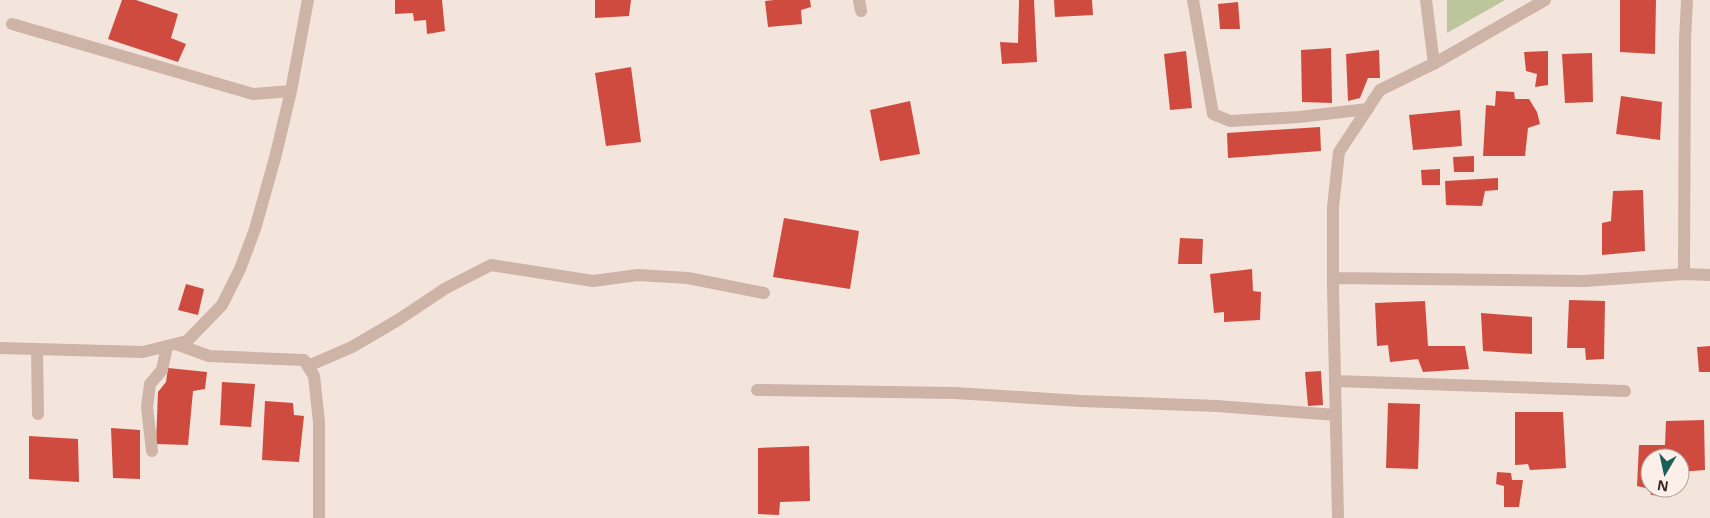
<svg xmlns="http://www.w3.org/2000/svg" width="1710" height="518" font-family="'Open Sans',sans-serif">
<rect width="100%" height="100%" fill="#f4e5dc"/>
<!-- green -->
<path fill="#bdc59b" d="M1447 0H1505L1447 33Z"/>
<!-- building -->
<path fill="#d04b3f" d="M122 0H136L178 14 171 38 186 44 178 62 108 39Z
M395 0H442L445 31 427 34 426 20 414 21 413 13 395 14Z
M595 0H631L629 16 595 18Z
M774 0H810L811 7 801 10 802 24 768 27 765 1Z
M1019 0H1034L1037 62 1002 64 1000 42 1018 43Z
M1054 0H1092L1093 15 1055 17Z
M1620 0H1656L1655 54 1620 52Z
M1238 2 1240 29H1220L1218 4Z
M1331 48 1332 103 1302 102 1301 50Z
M1379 50 1380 78H1368L1360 98 1348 101 1346 54Z
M1186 51 1192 108 1170 110 1164 54Z
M1548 51V85L1535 87 1537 74 1526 71 1524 52Z
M1592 53 1593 102 1565 103 1562 54Z
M631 67 641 142 606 146 595 73Z
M1496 91 1514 92 1515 99H1529L1537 112 1540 124 1528 128 1525 156H1483L1486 105 1495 106Z
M1621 96 1662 102 1660 140 1616 134Z
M910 101 920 154 880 161 870 110Z
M1460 110 1462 146 1413 150 1409 115Z
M1320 127 1321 151 1228 158 1227 133Z
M1474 156V172H1454L1453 157Z
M1440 169V185H1422L1421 170Z
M1498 178V190L1485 191 1482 206 1446 205 1445 181Z
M1643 190 1645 251 1602 255V223L1611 221 1613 191Z
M784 218 859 231 850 289 773 277Z
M1180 238 1203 239 1202 264H1178Z
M1252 269 1253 291 1261 292 1260 320 1224 322V312L1214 313 1210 274Z
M186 284 204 289 198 315 178 310Z
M1569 300 1605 301 1604 359 1586 360 1585 348H1567Z
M1425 301 1428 346H1465L1469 369 1423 372 1418 359 1390 362 1388 345 1377 346 1375 303Z
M1481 313 1532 317V354L1483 351Z
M1710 346V372H1699L1697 347Z
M168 368 207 372 205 389 193 391 188 445 156 444 158 392 166 382Z
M1321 371 1323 405 1308 406 1305 372Z
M222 382 255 384 251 427 220 425Z
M265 401 293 403 294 415 304 416 299 462 262 460Z
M1388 403 1420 404 1418 469 1386 468Z
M1515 412H1563L1566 468 1530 470 1528 464 1515 465Z
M1704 420 1705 470 1680 472V458H1650V488H1668L1667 496 1651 495 1650 489 1637 486 1639 445H1665L1666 421Z
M111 428 140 430V479L113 478Z
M29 436 78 439 79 482 29 479Z
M809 446 810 501 780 502 779 515 758 514V448Z
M1497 472 1511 473 1512 480H1523L1519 507H1504V486L1496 484Z"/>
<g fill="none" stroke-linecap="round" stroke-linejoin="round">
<!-- minor -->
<path stroke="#ceb3a7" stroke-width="12" d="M859 0 861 11
M1193 0 1213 114 1230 121 1299 117 1368 109
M1426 0 1434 64
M12 24 253 94 291 91
M1684 274 1685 40 1687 0
M1333 278 1584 281 1684 274 1710 275
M176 344 209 356 304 360 314 376 319 422V518
M0 348 143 352 187 341 222 305 240 269 255 229 275 158 291 91 308 0
M37 349 38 414
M308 366 352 347 398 320 446 288 491 265 593 281 638 275 688 278 764 293
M1336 381 1625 391
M757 390 955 393 1081 401 1217 406 1336 415
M152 451 147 407 150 384 162 370 167 346
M1338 518 1333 287V207L1339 152 1380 90 1437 62 1545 0"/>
</g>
<!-- north arrow -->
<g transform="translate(1665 473) rotate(189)"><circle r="24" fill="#fbf0e9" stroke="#aea19c"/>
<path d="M0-4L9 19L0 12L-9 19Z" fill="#1a5f59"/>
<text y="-8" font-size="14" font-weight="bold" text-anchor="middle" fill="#3a2b28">N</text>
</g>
</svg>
